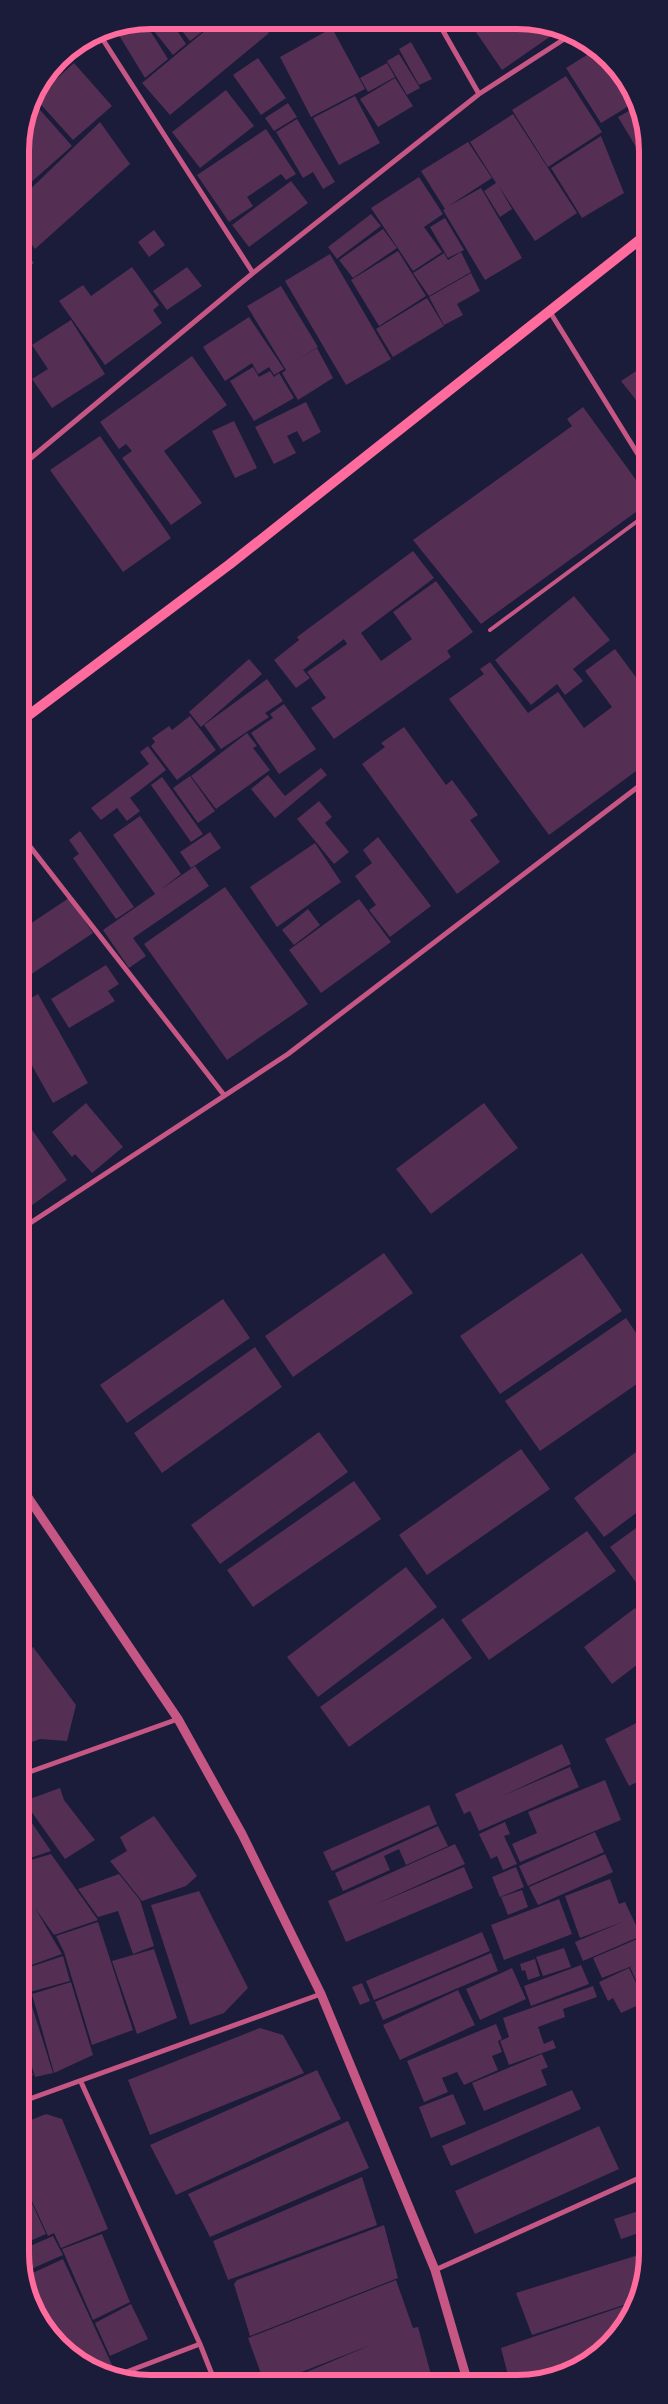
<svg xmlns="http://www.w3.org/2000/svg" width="668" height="2404" font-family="Montserrat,sans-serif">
<rect width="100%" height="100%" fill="#1b1b3a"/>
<!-- building -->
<path fill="#542f53" d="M170 20 186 44 173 55 146 21Z
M196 20H202L207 28 190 41 182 31Z
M218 20 259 21 269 33 170 115 142 83Z
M144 21 168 59 145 78 114 27Z
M469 22 542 23 551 36 502 70Z
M332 28 365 89 311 117 280 57Z
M411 42 432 79 419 85 399 49Z
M595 50 610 59 634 93 637 101 601 123 566 68Z
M399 54 420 88 407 95 387 61Z
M258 58 286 98 261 115 233 75Z
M74 63 112 106 73 140 35 98Z
M387 63 395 77 368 92 360 78Z
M566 76 602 132 548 167 512 110Z
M395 78 413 106 378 127 360 99Z
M226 90 254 126 200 168 172 132Z
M355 96 380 143 339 165 313 118Z
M33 102 72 146 20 192V143L29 106Z
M288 103 297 117 274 131 265 118Z
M634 108 647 133V165L618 117Z
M513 114 577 213 535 241 498 185 512 209 500 217 484 191 496 183 470 142Z
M297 119 335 182 323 189 313 172 303 178 276 132Z
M100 122 130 164 35 249 20 228V199Z
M266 129 296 174 286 180 281 174 247 197 253 206 229 222 197 175Z
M601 136 624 193 582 218 551 168Z
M468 142 492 178 447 207 481 188 522 258 485 280 443 210 445 209 421 171Z
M419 177 443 214 424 227 442 252 413 271 371 208Z
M291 181 308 203 249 247 232 225Z
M371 214 381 226 337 259 328 247Z
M445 218 464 250 448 258 430 227Z
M383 229 397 248 353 278 339 260Z
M154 230 165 245 149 257 138 242Z
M20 246 34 263 20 273Z
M398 251 426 296 379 326 351 280Z
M461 252 471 272 429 296 413 273 444 253 448 260Z
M330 254 391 359 346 385 285 281Z
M132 267 159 305 153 310 162 323 105 365 59 301 83 285 91 296Z
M187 267 202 286 167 310 153 291Z
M471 273 480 291 457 304 463 315 444 325 429 297Z
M281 286 318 347 295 361 317 348 333 378 298 400 282 373 286 370 247 306Z
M427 298 444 326 393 357 376 329Z
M249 317 284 369 274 375 269 367 258 374 252 363 225 381 203 347Z
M71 320 105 374 52 408 32 379 48 369 32 345Z
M192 356 227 405 164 451 202 503 171 525 122 458 132 451 126 444 119 449 100 422Z
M647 364V414L621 381Z
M253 367 259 377 270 371 274 377 279 373 294 398 254 421 230 381Z
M306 402 321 432 303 442 297 431 287 436 296 453 274 464 255 427Z
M583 407 647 495V504L481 624 413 540 572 426 567 419Z
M234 421 257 468 235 478 212 431Z
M100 436 171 538 123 572 50 470Z
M413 551 434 578 361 633 381 661 412 639 393 612 436 581 473 632 447 651 451 657 334 739 311 708 326 698 307 672 347 644 344 639 303 670 310 678 296 688 274 660 299 640 297 637Z
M574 596 610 640 573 669 583 681 565 695 557 684 531 705 495 660Z
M615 649 647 692V763L549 835 449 699 484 674 480 669 490 662 528 713 558 692 584 728 612 707 585 671Z
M249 659 262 674 201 727 189 712Z
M267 679 283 701 265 713 269 717 221 749 204 725Z
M284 704 316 749 279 774 251 733 273 718 270 714Z
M190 716 216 750 177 780 151 746 155 742 152 738 169 726 172 730Z
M404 727 446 785 452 780 478 815 470 820 500 862 457 894 362 764 385 747 381 743Z
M247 733 257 746 253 748 270 770 216 809 191 776Z
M148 746 166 770 130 798 140 811 127 821 117 808 101 820 91 808 149 764 140 752Z
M321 768 327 775 275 818 251 789 268 775 285 796Z
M190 776 215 811 198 823 173 788Z
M162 777 203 834 191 842 151 785Z
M319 801 332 817 325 823 349 852 334 864 297 819Z
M140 816 181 874 160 890 195 866 209 886 133 938 146 956 129 968 103 930 155 894 113 835Z
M80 831 134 907 116 919 73 858 79 854 69 840Z
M210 832 221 848 191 868 180 852Z
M378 837 431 906 390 937 369 910 376 905 355 876 372 863 363 850Z
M315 843 341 882 277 927 250 887Z
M225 887 308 1004 227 1060 144 944Z
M69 898 93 933 21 981V930Z
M359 899 391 942 321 993 289 950Z
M308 909 320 925 294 945 282 930Z
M106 965 119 984 108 991 115 1001 69 1028 51 999Z
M38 994 88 1083 53 1103 21 1046V1004Z
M86 1103 123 1147 92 1173 75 1154 72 1157 52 1132Z
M484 1103 518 1148 431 1214 396 1169Z
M21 1114 67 1180 21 1213Z
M384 1253 413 1293 293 1377 265 1336Z
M582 1253 622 1311 500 1394 460 1336Z
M223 1299 250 1338 127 1423 100 1385Z
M626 1318 647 1349V1377L540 1451 505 1401Z
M255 1347 282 1387 162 1473 134 1433Z
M319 1432 348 1472 220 1564 191 1525Z
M647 1444V1505L604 1537 574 1498Z
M521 1449 550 1489 427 1575 399 1535Z
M354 1481 381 1519 253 1607 227 1570Z
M647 1520V1578L638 1585 610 1547Z
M587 1531 616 1571 489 1660 461 1620Z
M406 1567 437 1607 318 1697 287 1657Z
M635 1608 647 1624V1657L612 1684 584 1647Z
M443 1618 472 1658 349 1747 320 1707Z
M33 1647 76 1705 67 1741 40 1739 21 1746V1656Z
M648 1717V1777L629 1786 605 1739Z
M562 1744 571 1764 502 1796 570 1767 579 1787 479 1831 470 1811 464 1814 455 1794Z
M605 1780 621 1820 520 1862 512 1844 537 1833 528 1812Z
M648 1781V1808L637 1785Z
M60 1788 64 1800 95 1840 65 1859 31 1811 27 1800Z
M429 1805 437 1824 332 1871 323 1852Z
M21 1807 51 1851 21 1861Z
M154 1816 197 1876 186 1886 142 1901 110 1861 127 1851 120 1837Z
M505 1822 510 1834 504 1836 517 1864 503 1870 497 1856 491 1859 479 1834Z
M438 1826 448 1846 406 1865 399 1849 384 1856 390 1870 343 1891 335 1873Z
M595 1832 604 1852 528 1886 519 1866Z
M455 1844 465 1864 374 1905 464 1867 473 1888 346 1942 328 1901Z
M51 1854 98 1920 54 1935 35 1908 62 1954 23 1968 21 1893 24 1892 21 1888V1863Z
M605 1854 613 1872 538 1905 529 1887Z
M516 1867 524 1887 500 1897 492 1877Z
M119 1874 140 1900 154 1946 133 1954 118 1911 98 1917 78 1889Z
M610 1879 619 1904 625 1902 641 1936 583 1961 575 1942 625 1921 580 1938 565 1896Z
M522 1890 528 1907 508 1915 501 1897Z
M199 1891 248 1988 224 2013 190 2025 151 1905Z
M559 1899 572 1934 504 1960 491 1925Z
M98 1922 133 2030 92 2045 64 1952 56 1936Z
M482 1932 490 1951 374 2000 366 1981Z
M642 1937 648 1951V1983L639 1987 630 1967 637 1964 602 1978 593 1958Z
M564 1948 571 1967 543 1976 536 1957Z
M154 1949 177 2018 137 2034 112 1961Z
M491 1953 498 1971 383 2020 375 2002Z
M63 1956 70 1981 30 1992 24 1969Z
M535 1959 540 1976 528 1980 525 1970 522 1971 520 1964Z
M581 1965 589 1984 531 2006 524 1986Z
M512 1968 526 1999 480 2020 466 1989Z
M629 1968 645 2002 621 2013 613 1998 608 2001 599 1982Z
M21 1971 53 2073 35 2077 23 2037 21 2038Z
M71 1982 93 2055 54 2073 32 1994Z
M362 1983 370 2001 360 2005 352 1987Z
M593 1986 597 1997 563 2009 565 2017 538 2027 544 2044 553 2040 556 2048 509 2065 500 2041 509 2037 503 2018Z
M458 1990 475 2025 400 2060 383 2025Z
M496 2024 502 2039 498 2041 502 2052 492 2056 498 2070 464 2085 457 2072 442 2078 448 2092 424 2102 407 2061Z
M260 2028 283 2035 304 2073 150 2135 128 2080Z
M21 2039 33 2075 21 2080Z
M542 2054 548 2067 541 2070 547 2085 484 2111 472 2083Z
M317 2070 341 2119 176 2195 150 2145Z
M572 2090 581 2109 451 2166 442 2146Z
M453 2094 466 2124 431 2138 419 2107Z
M46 2114 62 2119 108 2229 61 2248 54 2233 48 2236 21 2177V2124Z
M348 2121 369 2168 210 2237 188 2194Z
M599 2126 619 2169 475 2234 455 2191Z
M362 2177 377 2225 228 2280 213 2241Z
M21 2179 46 2234 21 2245Z
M648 2208V2230L621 2239 614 2219Z
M384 2225 398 2278 250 2336 234 2284 237 2280Z
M102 2234 130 2302 93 2320 62 2249Z
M53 2236 63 2255 22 2273 21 2250Z
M648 2252V2261L639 2300 532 2335 516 2293Z
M63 2259 113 2367 100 2372 86 2367 53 2340 24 2277Z
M396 2280 413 2328 418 2327 432 2378 422 2382H283L373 2344 276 2382H264L248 2338Z
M131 2304 148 2339 110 2356 95 2323Z
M627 2305 630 2316 615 2340 589 2361 521 2383H510L501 2348Z
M188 2372 205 2382H161V2381Z"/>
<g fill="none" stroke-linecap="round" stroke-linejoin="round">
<!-- service -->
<path stroke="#c65784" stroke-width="4" d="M490 630 647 514"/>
<!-- minor -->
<path stroke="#c65784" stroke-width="5" d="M438 22 479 94
M98 32 253 273
M550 312 647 469
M20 467 253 273 479 94 569 36
M21 835 224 1095
M21 1229 288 1054 647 780
M21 1775 178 1719
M81 2082 200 2344 215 2382
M21 2102 321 1994
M435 2270 648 2174
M113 2377 200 2344"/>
<!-- tertiary -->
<path stroke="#c65784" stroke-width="9" d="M21 1487 178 1719 242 1834 321 1994 435 2270 468 2383"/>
<!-- secondary -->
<path stroke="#ff6b9d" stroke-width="10" d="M21 721 230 564 647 234"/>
</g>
<!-- crop -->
<path d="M0 0H668V2404H0ZM151 29H517A122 122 0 0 1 639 151V2253A122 122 0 0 1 517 2375H151A122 122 0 0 1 29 2253V151A122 122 0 0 1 151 29Z" fill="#1b1b3a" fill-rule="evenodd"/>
<path fill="none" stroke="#ff6b9d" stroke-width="6" d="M151 29H517A122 122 0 0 1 639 151V2253A122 122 0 0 1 517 2375H151A122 122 0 0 1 29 2253V151A122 122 0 0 1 151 29Z"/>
</svg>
